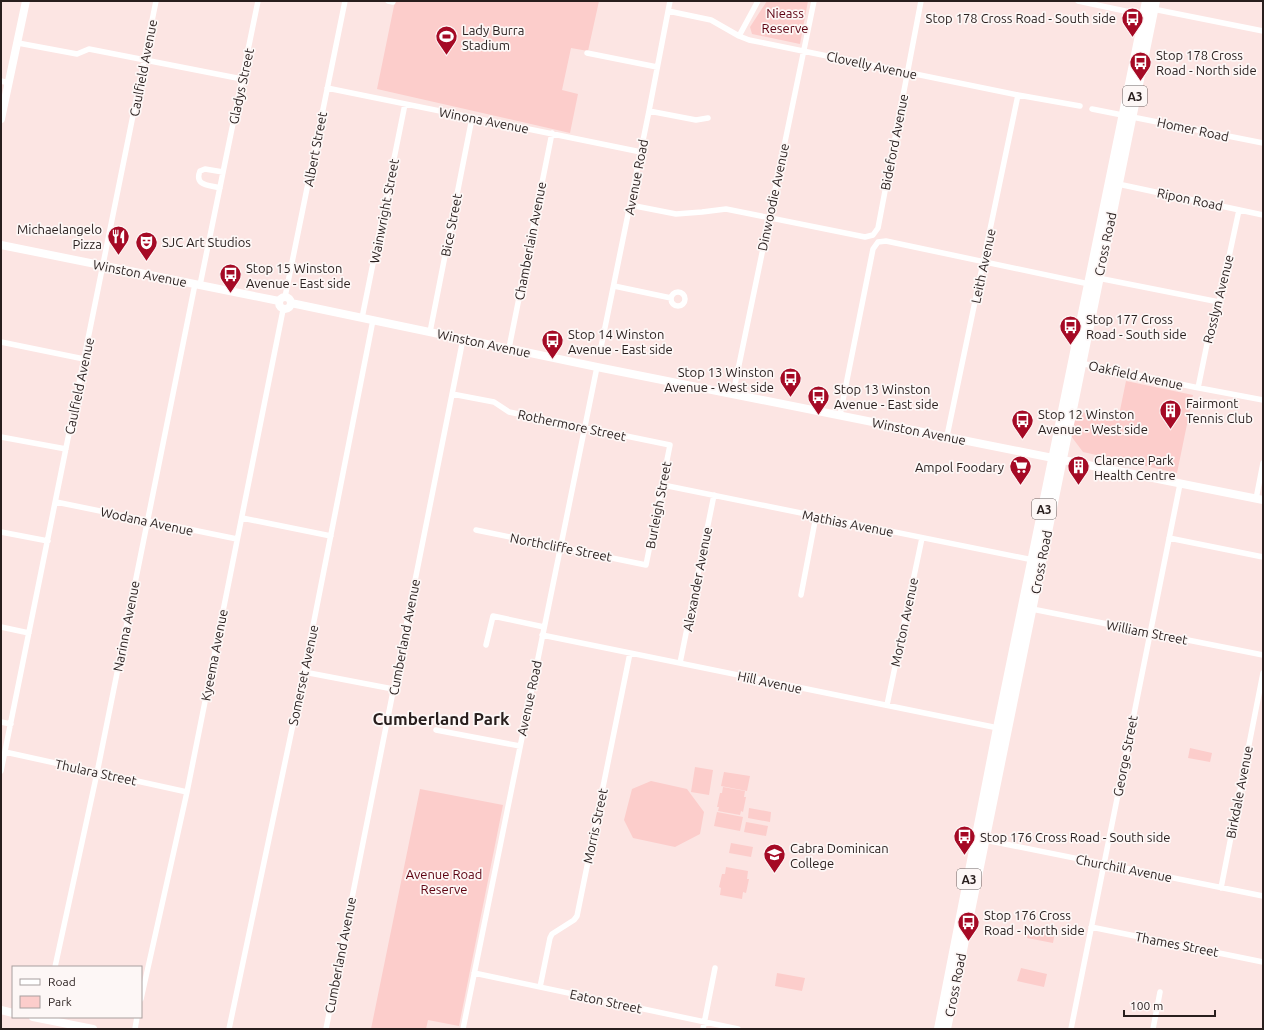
<svg xmlns="http://www.w3.org/2000/svg" width="1264" height="1030" font-family="Ubuntu,sans-serif">
<rect width="100%" height="100%" fill="#fce5e3"/>
<!-- park -->
<path fill="#fccdcb" d="M395 1H599L588 51 571 48 562 90 578 94 570 133 377 89Z
M767 1H808L800 44 752 34 750 27Z
M1126 381 1193 395 1177 473 1083 452 1071 436 1077 411 1118 420Z
M1190 748 1212 753 1210 762 1188 758Z
M695 767 713 770 709 795 691 792Z
M724 772 750 776 747 791 721 786Z
M651 781 687 789 704 812 700 834 675 847 633 838 624 820 632 789Z
M723 787 745 791 744 797H746L743 812 741 811 740 815 718 811 719 807H717L720 793H722Z
M420 789 503 805 459 1026 428 1020 426 1029H371Z
M749 808 771 812 770 822 748 818Z
M717 812 743 817 740 831 714 826Z
M746 822 768 826 766 836 744 832Z
M731 843 753 847 751 857 729 853Z
M726 867 748 871 747 879H749L746 893 743 892 742 899 720 895 721 888 719 887 722 874H725Z
M1029 927 1055 932 1053 943 1027 938Z
M1021 968 1047 974 1044 987 1017 981Z
M777 973 805 978 802 991 775 986Z"/>
<g fill="none" stroke-linecap="round" stroke-linejoin="round">
<!-- street -->
<path stroke="#fff" stroke-width="5.5" d="M388 1 393 2
M1078 1 1144 15
M1153 9 1263 31
M668 11 711 20 739 36 749 40 1018 95 1080 106
M739 36 758 1
M18 43 77 54 89 49 242 79
M587 53 657 67
M1 81 9 83
M327 88 641 152
M1092 109 1263 143
M649 111 696 120 708 118
M1118 184 1263 215
M220 188C209 185 194 186 200 171L205 169 223 172
M630 205 676 214 702 212 726 209 865 237 873 235 878 228 921 1
M1098 278 1219 302
M200 285 258 1
M614 286 671 298
M671 299a7 7 0 1 1 14 0a7 7 0 1 1-14 0Z
M285 297 345 1
M362 318 405 104
M430 332 472 118
M1 342 84 359
M509 348 552 133
M600 352 649 111 670 1
M1080 363 1194 387 1263 400
M1198 388 1207 344 1212 336 1239 210
M452 394 494 402 509 412 670 445 646 565 476 530
M733 394 814 1
M840 415 873 249 878 242 886 241 1089 284
M947 436 1018 95
M1 437 66 449
M663 485 1033 560
M1256 499 1263 463
M56 502 237 539
M242 518 331 536
M1 532 48 541
M1169 538 1263 557
M801 595 816 516
M1032 609 1263 655
M1 627 29 633
M542 635 998 728
M486 645 493 616 544 627
M680 663 714 495
M304 672 393 689
M887 705 922 538
M1 722 11 724
M436 730 520 746
M5 752 187 792
M1 771 156 1
M985 840 1263 896
M1221 888 1263 673
M1091 927 1263 962
M55 967 97 773 195 284
M474 973 738 1029
M540 987 550 938 552 934 574 920 577 916 630 653
M141 999 187 792 283 310
M135 1029 137 1017
M229 1029 304 672 373 320
M326 1029 463 339
M463 1029 597 367
M703 1029 715 968
M1071 1029 1180 484
M1153 1029 1160 992"/>
<!-- secondary -->
<path stroke="#fff" stroke-width="8" d="M1 119 26 1
M1 245 279 301
M279 303a6 6 0 1 1 12 0a6 6 0 1 1-12 0Z
M291 303 597 367 1263 500
M1 1010 13 1013
M33 1017 93 1029"/>
<!-- highway -->
<path stroke="#fff" stroke-width="10" d="M939 1029 998 728 1147 1
M946 1029C1015 686 1084 343 1155 1"/>
</g>
<!-- icons -->
<defs>
<symbol id="bus-pin" viewBox="-11 -11 22 30"><path d="M0 17L-7.5 6A9.5 9.5 0 1 1 7.5 6Z" fill="#a50a25" stroke="#fdf7f6"/><path d="M-5-6H5V4H4V6H2V4H-2V6H-4V4H-5ZM-3.5-4V0h7V-4ZM-3.5 1.2v1.5H-2V1.2ZM2 1.2v1.5H3.5V1.2Z" fill="#fff"/></symbol>
<symbol id="stadium-pin" viewBox="-11 -11 22 30"><path d="M0 17L-7.5 6A9.5 9.5 0 1 1 7.5 6Z" fill="#a50a25" stroke="#fdf7f6"/><path d="M0-5a6.5 5 0 1 0 0 10a6.5 5 0 1 0 0-10ZM-3.5-1.8h7v3.6h-7Z" fill="#fff"/></symbol>
<symbol id="restaurant-pin" viewBox="-11 -11 22 30"><path d="M0 17L-7.5 6A9.5 9.5 0 1 1 7.5 6Z" fill="#a50a25" stroke="#fdf7f6"/><path d="M-5-6h1v4h1v-4h1v4h1v-4h1v5L-1.5 .5V6h-2V.5L-5-1ZM5-6V6H3V1.5H1.5Q1.5-4 5-6Z" fill="#fff"/></symbol>
<symbol id="theatre-pin" viewBox="-11 -11 22 30"><path d="M0 17L-7.5 6A9.5 9.5 0 1 1 7.5 6Z" fill="#a50a25" stroke="#fdf7f6"/><path d="M-5-5.5Q0-4 5-5.5V0Q5 5 0 6Q-5 5-5 0ZM-3.3-2.5H-1v1.5H-3.3ZM1-2.5H3.3v1.5H1ZM-2.8 1Q0 5.5 2.8 1Z" fill="#fff"/></symbol>
<symbol id="building-pin" viewBox="-11 -11 22 30"><path d="M0 17L-7.5 6A9.5 9.5 0 1 1 7.5 6Z" fill="#a50a25" stroke="#fdf7f6"/><path d="M-4-6H4V6H1V3H-1V6H-4ZM-2.5-4.3h1.7v1.8h-1.7ZM.8-4.3h1.7v1.8H.8ZM-2.5-1h1.7V.8h-1.7ZM.8-1h1.7V.8H.8Z" fill="#fff"/></symbol>
<symbol id="supermarket-pin" viewBox="-11 -11 22 30"><path d="M0 17L-7.5 6A9.5 9.5 0 1 1 7.5 6Z" fill="#a50a25" stroke="#fdf7f6"/><path d="M-6-5.5h2.5l.6 2H6L4.5 2H-2.5L-4.4-4H-6ZM-1.5 3.2a1.3 1.3 0 1 0 .1 0ZM3 3.2a1.3 1.3 0 1 0 .1 0Z" fill="#fff"/></symbol>
<symbol id="school-pin" viewBox="-11 -11 22 30"><path d="M0 17L-7.5 6A9.5 9.5 0 1 1 7.5 6Z" fill="#a50a25" stroke="#fdf7f6"/><path d="M0-5L7-2L0 1L-7-2ZM-4 1L0 2.5L4 1V4Q0 6-4 4Z" fill="#fff"/></symbol>
</defs>
<g fill-rule="evenodd">
<use href="#bus-pin" x="1120" y="6" width="25" height="34"/>
<use href="#stadium-pin" x="434" y="24" width="25" height="34"/>
<use href="#bus-pin" x="1128" y="50" width="25" height="34"/>
<use href="#restaurant-pin" x="106" y="224" width="25" height="34"/>
<use href="#theatre-pin" x="134" y="230" width="25" height="34"/>
<use href="#bus-pin" x="218" y="262" width="25" height="34"/>
<use href="#bus-pin" x="1058" y="314" width="25" height="34"/>
<use href="#bus-pin" x="540" y="328" width="25" height="34"/>
<use href="#bus-pin" x="778" y="366" width="25" height="34"/>
<use href="#bus-pin" x="806" y="384" width="25" height="34"/>
<use href="#building-pin" x="1158" y="398" width="25" height="34"/>
<use href="#bus-pin" x="1010" y="408" width="25" height="34"/>
<use href="#supermarket-pin" x="1008" y="454" width="25" height="34"/>
<use href="#building-pin" x="1066" y="454" width="25" height="34"/>
<use href="#bus-pin" x="952" y="824" width="25" height="34"/>
<use href="#school-pin" x="762" y="842" width="25" height="34"/>
<use href="#bus-pin" x="956" y="910" width="25" height="34"/>
</g>
<g text-anchor="middle" dominant-baseline="central" stroke-width="3.5" stroke-linejoin="round" paint-order="stroke">
<!-- shield labels -->
<g fill="#fdf7f6" stroke="#685f5e" stroke-width="1">
<rect x="1123" y="86" width="24" height="20" rx="3"/>
<rect x="1032" y="499" width="24" height="20" rx="3"/>
<rect x="957" y="869" width="24" height="20" rx="3"/>
</g>
<g font-size="12" font-weight="bold" fill="#281e1d">
<text x="1135" y="96">A3</text>
<text x="1044" y="509">A3</text>
<text x="969" y="879">A3</text>
</g>
<!-- park labels -->
<g font-size="13" fill="#5d0211" stroke="#fdf7f6">
<text x="785" y="13">Nieass<tspan x="785" dy="15">Reserve</tspan></text>
<text x="444" y="874">Avenue Road<tspan x="444" dy="15">Reserve</tspan></text>
</g>
<!-- poi labels -->
<g font-size="13" fill="#281e1d" stroke="#fdf7f6" text-anchor="start">
<text x="1116" y="18" text-anchor="end">Stop 178 Cross Road - South side</text>
<text x="462" y="30">Lady Burra<tspan x="462" dy="15">Stadium</tspan></text>
<text x="1156" y="55">Stop 178 Cross<tspan x="1156" dy="15">Road - North side</tspan></text>
<text x="102" y="229" text-anchor="end">Michaelangelo<tspan x="102" dy="15">Pizza</tspan></text>
<text x="162" y="242">SJC Art Studios</text>
<text x="246" y="268">Stop 15 Winston<tspan x="246" dy="15">Avenue - East side</tspan></text>
<text x="1086" y="319">Stop 177 Cross<tspan x="1086" dy="15">Road - South side</tspan></text>
<text x="568" y="334">Stop 14 Winston<tspan x="568" dy="15">Avenue - East side</tspan></text>
<text x="774" y="372" text-anchor="end">Stop 13 Winston<tspan x="774" dy="15">Avenue - West side</tspan></text>
<text x="834" y="389">Stop 13 Winston<tspan x="834" dy="15">Avenue - East side</tspan></text>
<text x="1186" y="403">Fairmont<tspan x="1186" dy="15">Tennis Club</tspan></text>
<text x="1038" y="414">Stop 12 Winston<tspan x="1038" dy="15">Avenue - West side</tspan></text>
<text x="1094" y="460">Clarence Park<tspan x="1094" dy="15">Health Centre</tspan></text>
<text x="1004" y="467" text-anchor="end">Ampol Foodary</text>
<text x="980" y="837">Stop 176 Cross Road - South side</text>
<text x="790" y="848">Cabra Dominican<tspan x="790" dy="15">College</tspan></text>
<text x="984" y="915">Stop 176 Cross<tspan x="984" dy="15">Road - North side</tspan></text>
</g>
<!-- street labels -->
<g font-size="13" fill="#281e1d" stroke="#fdf7f6">
<text transform="translate(872 65) rotate(12)">Clovelly Avenue</text>
<text transform="translate(143 68) rotate(-79)">Caulfield Avenue</text>
<text transform="translate(241 86) rotate(-78)">Gladys Street</text>
<text transform="translate(484 120) rotate(11)">Winona Avenue</text>
<text transform="translate(1193 129) rotate(12)">Homer Road</text>
<text transform="translate(894 142) rotate(-79)">Bideford Avenue</text>
<text transform="translate(315 149) rotate(-79)">Albert Street</text>
<text transform="translate(636 177) rotate(-79)">Avenue Road</text>
<text transform="translate(773 197) rotate(-78)">Dinwoodie Avenue</text>
<text transform="translate(1190 199) rotate(12)">Ripon Road</text>
<text transform="translate(384 211) rotate(-79)">Wainwright Street</text>
<text transform="translate(451 225) rotate(-79)">Bice Street</text>
<text transform="translate(530 241) rotate(-79)">Chamberlain Avenue</text>
<text transform="translate(1105 244) rotate(-78)">Cross Road</text>
<text transform="translate(983 266) rotate(-78)">Leith Avenue</text>
<text transform="translate(140 273) rotate(11)">Winston Avenue</text>
<text transform="translate(1218 299) rotate(-76)">Rosslyn Avenue</text>
<text transform="translate(484 343) rotate(12)">Winston Avenue</text>
<text transform="translate(1136 375) rotate(12)">Oakfield Avenue</text>
<text transform="translate(79 386) rotate(-78)">Caulfield Avenue</text>
<text transform="translate(572 425) rotate(12)">Rothermore Street</text>
<text transform="translate(919 431) rotate(11)">Winston Avenue</text>
<text transform="translate(658 505) rotate(-79)">Burleigh Street</text>
<text transform="translate(147 521) rotate(12)">Wodana Avenue</text>
<text transform="translate(848 523) rotate(11)">Mathias Avenue</text>
<text transform="translate(561 547) rotate(11)">Northcliffe Street</text>
<text transform="translate(1041 562) rotate(-79)">Cross Road</text>
<text transform="translate(697 579) rotate(-79)">Alexander Avenue</text>
<text transform="translate(904 622) rotate(-78)">Morton Avenue</text>
<text transform="translate(126 626) rotate(-79)">Narinna Avenue</text>
<text transform="translate(1147 632) rotate(11)">William Street</text>
<text transform="translate(404 637) rotate(-79)">Cumberland Avenue</text>
<text transform="translate(214 655) rotate(-79)">Kyeema Avenue</text>
<text transform="translate(303 675) rotate(-78)">Somerset Avenue</text>
<text transform="translate(770 682) rotate(12)">Hill Avenue</text>
<text transform="translate(529 698) rotate(-78)">Avenue Road</text>
<text transform="translate(1125 756) rotate(-79)">George Street</text>
<text transform="translate(96 772) rotate(12)">Thulara Street</text>
<text transform="translate(1239 792) rotate(-79)">Birkdale Avenue</text>
<text transform="translate(595 826) rotate(-78)">Morris Street</text>
<text transform="translate(1124 868) rotate(11)">Churchill Avenue</text>
<text transform="translate(1177 944) rotate(11)">Thames Street</text>
<text transform="translate(340 955) rotate(-79)">Cumberland Avenue</text>
<text transform="translate(955 985) rotate(-79)">Cross Road</text>
<text transform="translate(606 1001) rotate(12)">Eaton Street</text>
</g>
<!-- district labels -->
<g font-size="17" font-weight="bold" fill="#281e1d" stroke="#fdf7f6">
<text x="441" y="718">Cumberland Park</text>
</g>
</g>
<!-- border -->
<rect width="1264" height="1030" fill="none" stroke="#281e1d" stroke-width="4"/>
<!-- legend -->
<rect x="12" y="966" width="130" height="52" fill="#fdf7f6" stroke="#a8a09f"/>
<rect x="20" y="979" width="20" height="6" fill="#ffffff" stroke="#a8a09f"/>
<text x="48" y="986" font-size="12" fill="#281e1d">Road</text>
<rect x="20" y="996" width="20" height="12" fill="#fccdcb" stroke="#a8a09f"/>
<text x="48" y="1006" font-size="12" fill="#281e1d">Park</text>
<!-- scale -->
<path d="M1124 1010v6h91v-6" fill="none" stroke="#281e1d" stroke-width="2"/>
<text x="1130" y="1010" font-size="12" fill="#281e1d" stroke="#fdf7f6" stroke-width="3" paint-order="stroke">100 m</text>
</svg>
